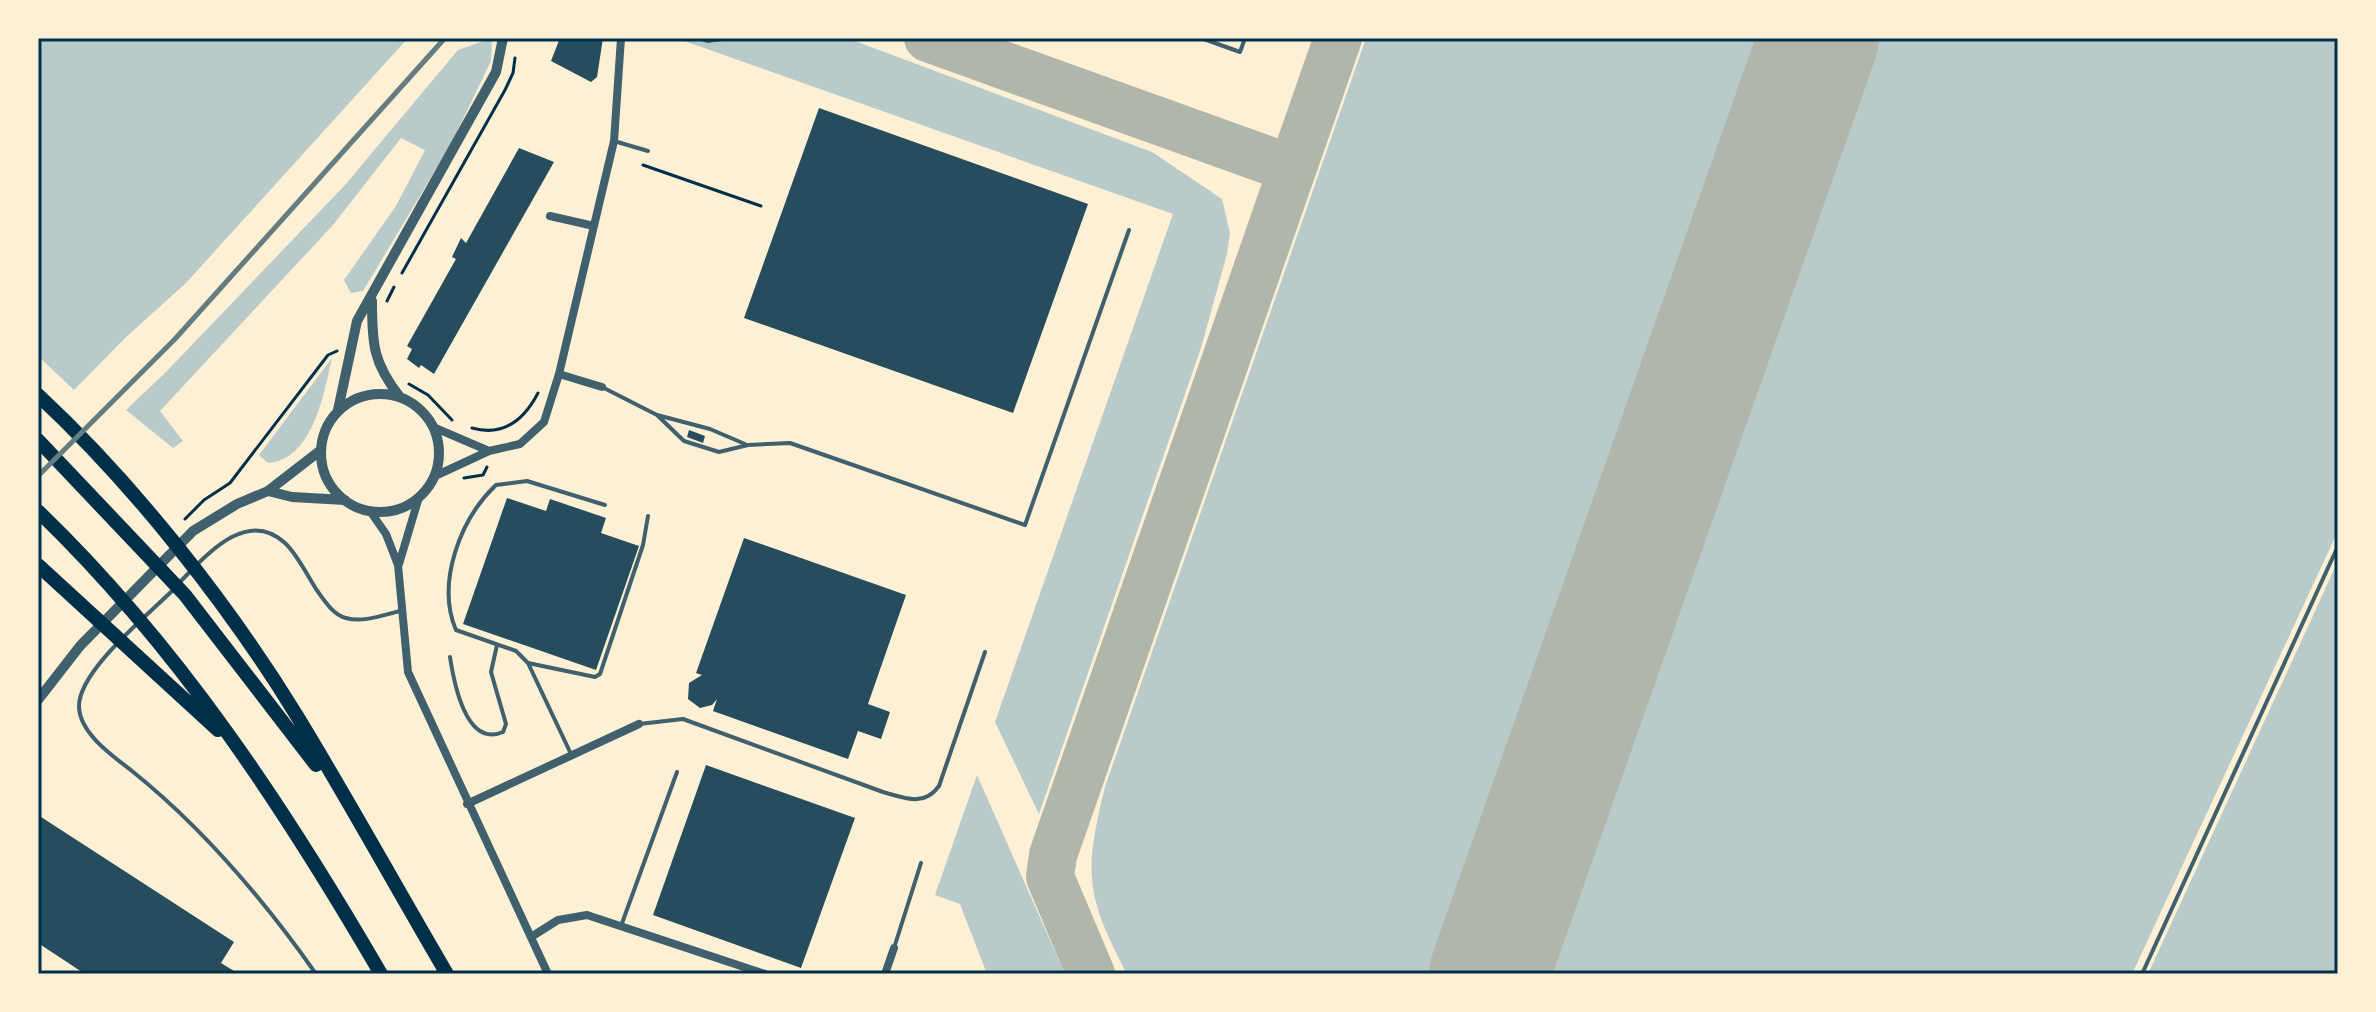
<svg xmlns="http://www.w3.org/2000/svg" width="2376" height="1012" font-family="'Zilla Slab',serif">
<rect width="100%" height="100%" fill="#fdf0d5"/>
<!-- green -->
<path fill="#b9caca" d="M38 38H408L186 283 125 338 74 390 38 356Z
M492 38 491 61 451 144 363 291 351 293 344 280 396 206 425 150 401 138 333 225 160 411 183 441 173 448 126 410 167 371 345 185 458 50Z
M676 38H847L1152 152 1222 199 1230 233 1227 254 1201 348 1039 814 995 722 1173 214Z
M1366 38H1767L1438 974H1127C1085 894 1084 873 1105 787Z
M1870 38H2338V531L2132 974H1540Z
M332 358C324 393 313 460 268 463L259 455Z
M2338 560V974H2148L2317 607Z
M977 775 1065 974H987L960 904 935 895Z"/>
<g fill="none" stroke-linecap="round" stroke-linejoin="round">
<!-- taxiway -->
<path stroke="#b1b6ab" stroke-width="48" d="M928 38 1292 169
M1091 974 1050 877 1053 855 1338 38"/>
<!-- runway -->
<path stroke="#b1b6ab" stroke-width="120" d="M1489 974 1819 38"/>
</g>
<!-- building -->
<path fill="#264d5e" d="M560 38H603L597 77 591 82 551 61Z
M819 108 1088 204 1013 413 744 318Z
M519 148 554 162 434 374 421 365 419 368 407 359 412 349 407 346 456 259 452 257 461 238 466 243Z
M689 430 705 436 703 443 687 437Z
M507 498 546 511 550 499 606 518 601 533 639 546 596 670 463 624Z
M744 538 906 595 868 704 890 712 881 739 858 731 848 759 713 711 717 699 712 705 700 708 688 699 689 683 702 675 696 673Z
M706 765 855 818 801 968 653 915Z
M38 815 234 942 221 963 239 974H85L38 943Z"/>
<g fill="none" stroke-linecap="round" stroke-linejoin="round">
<!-- path -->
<path stroke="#003049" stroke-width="3" d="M643 165 761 206
M402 273 505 90 513 73 515 58
M387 301 394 287
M409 384 428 395 452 420
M472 428C504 437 524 420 538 393
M464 478 483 475 487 467
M185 519 204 500 230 483 328 355 337 351"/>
<!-- service -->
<path stroke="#3f606c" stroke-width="4" d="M699 38 708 41 727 38
M1201 38 1240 52 1245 38
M614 141 648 151
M602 387 657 415 710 429 745 444
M657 415 684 441 719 452 748 445 790 443 1025 525 1129 230
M179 583C205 557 246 507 285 543 297 554 307 575 316 589 323 599 333 615 346 618 363 623 383 615 400 611
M173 590C148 615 78 671 79 707 80 734 113 756 132 771 203 828 264 900 316 974
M450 657C454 683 466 748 503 732L506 724 491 672 497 645
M528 663 595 677 600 674 643 545 648 516
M639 724 683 719 883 792C905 798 924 807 939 786L985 652
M571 754 528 663 516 651 456 630C436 583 460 519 496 485L527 481 605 505
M621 926 677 772
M894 948 921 863
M2142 974 2338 546"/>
<!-- minor -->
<path stroke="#3f606c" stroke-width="8" d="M550 216 594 226
M559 374 602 387
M433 427 489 451
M435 476 489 451 520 444 544 422 559 374 614 141 621 38
M370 511 386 534 398 565 408 672 548 974
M399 564 419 497
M467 804 639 724
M531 937 558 920 587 915 765 974
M885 974 894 948"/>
<!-- tertiary -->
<path stroke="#3f606c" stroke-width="10" d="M372 301C372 344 373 363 400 397
M321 453a59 59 0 1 1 118 0a59 59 0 1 1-118 0Z
M338 410 357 321 496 72 503 38
M268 491 292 497 345 500
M38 700 80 646 193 531 237 504 268 491 321 450"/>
<!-- motorway -->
<path stroke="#003049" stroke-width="14" d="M38 395C134 484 229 605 297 716 349 801 397 889 447 974
M38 440 185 595 316 765
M38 511C178 646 284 807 381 974
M38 565 218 730"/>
<!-- rail -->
<path stroke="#657d81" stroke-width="5" d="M38 476 175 339 445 38"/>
</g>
<!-- border -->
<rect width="2376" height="1012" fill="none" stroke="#fdf0d5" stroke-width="80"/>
<rect x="40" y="40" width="2296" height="932" fill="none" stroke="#003049" stroke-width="3"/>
</svg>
